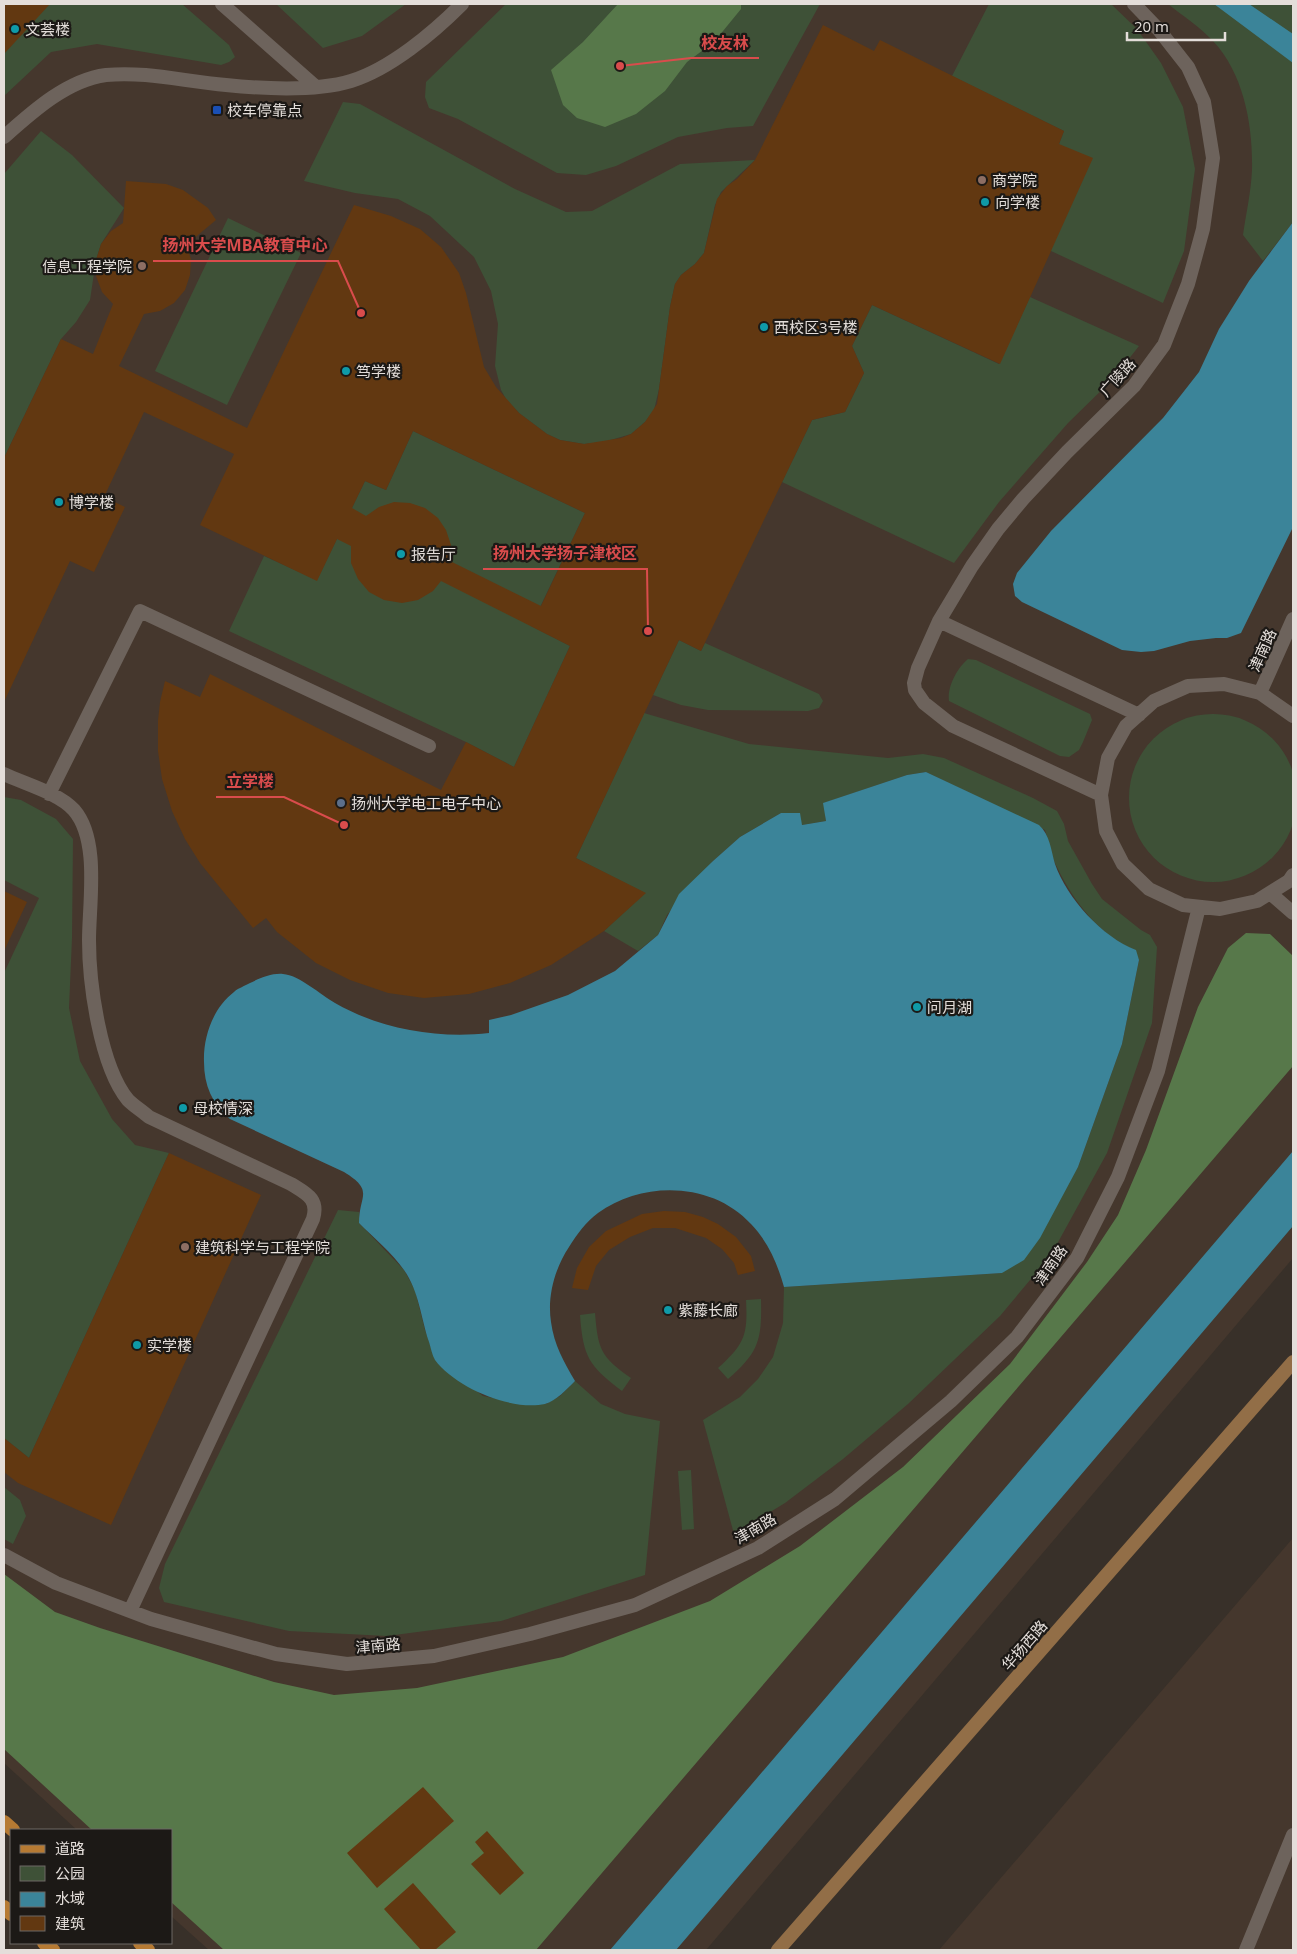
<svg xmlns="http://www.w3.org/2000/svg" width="1297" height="1954" font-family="'Open Sans','Noto Sans SC',sans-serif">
<rect width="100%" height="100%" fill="#383029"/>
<!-- built -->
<path fill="#45372d" d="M4 4H1293V1258L706 1950H209L171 1916V1830H77L4 1763Z
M1293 1538V1950H939Z"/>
<!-- green -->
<path fill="#3e5137" d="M49 4H182L229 45 235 57 229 62 221 65 97 44 51 52 4 96V53Z
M276 4H406L362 36 323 48Z
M506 4H820L753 126 727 128 678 137 616 166 586 175 557 173 458 119 429 108 425 97 426 82Z
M989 4H1111L1137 29 1161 63 1183 107 1195 169 1184 251 1163 303 1051 251 1059 144 1064 131 952 76Z
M1168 4H1289L1293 7V222L1263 261 1243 235C1246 214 1251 192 1252 170 1253 126 1244 74 1213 41 1200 27 1183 16 1168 4Z
M343 102 360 104 515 189 566 212 592 211 680 164 755 160 721 192 715 205 704 253 695 264 681 275 675 284 670 307 659 389 654 410 645 422 631 434 604 442 584 444 560 440 547 434 519 413 506 399 501 390 495 366 498 324 491 291 474 257 430 216 398 199 355 193 304 181Z
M41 131 72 155 124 208 101 244 96 260 90 300 76 322 61 339 4 458V174Z
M228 218 301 253 227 405 155 371Z
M1030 297 1139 346 1113 379 1068 423 999 502 954 563 782 482 812 420 845 412 864 373 852 346 872 305 999 364Z
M413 431 585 513 531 626 570 646 514 767 466 742 229 631 264 556 317 580 365 481 386 490Z
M679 640 701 651 705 643 819 694 823 701 819 708 808 711 708 710 681 705 653 695Z
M968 659 976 660 1090 714 1092 720 1083 742 1079 750 1069 757 1060 756 949 701C947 687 957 668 968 659Z
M644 713 749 744 888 758 923 754 944 758 1033 798 1057 811 1064 824 1068 841 1092 884 1102 899 1141 930 1150 935 1157 947 1152 1023 1107 1153 1051 1255 1000 1316 908 1404 843 1459 785 1503 734 1534 703 1420 740 1397 758 1379 773 1357 783 1323 784 1287 1002 1273 1078 1167 1122 1044 1139 960 1135 950C1100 936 1073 901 1057 867 1051 856 1049 842 1045 830L926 772 907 775 824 803 826 821 802 825 781 813 740 837 713 861 667 915 658 935 638 951 604 931 645 893 576 858Z
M1129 798a84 84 0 1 1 168 0a84 84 0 1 1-168 0Z
M4 797 21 800 56 819 73 839 72 938 69 1008 80 1061 112 1119 135 1145 169 1153 29 1458 4 1438V973L39 898 4 880Z
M338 1210 359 1212V1223L404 1270 415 1290 425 1330 435 1359 483 1396 523 1404H546L560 1396 575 1381 601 1404 625 1414 660 1421 645 1575 501 1621 387 1636 289 1631 164 1602 159 1588 165 1564Z
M761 1299C762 1340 759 1352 728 1379L718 1368C744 1344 748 1336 746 1300Z
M595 1313C598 1350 601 1357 631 1378L622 1391C589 1366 583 1357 580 1315Z
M691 1470 694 1529 682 1530 678 1471Z
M4 1487 20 1500 26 1516 13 1544 4 1539Z"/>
<!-- forest -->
<path fill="#57784a" d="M618 4H741V9L714 42 687 62 665 91 636 114 605 127 577 118 563 105 551 70 583 42Z
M1246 933 1270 934 1293 956V1066L536 1950H224L171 1902V1830H92L4 1749V1574L55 1612 100 1628 274 1682 334 1695 417 1688 563 1657 710 1601 800 1546 903 1467 1010 1364 1087 1262 1118 1215 1146 1150 1198 1007 1228 948Z"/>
<!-- water -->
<path fill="#3b8499" d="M1214 4H1249L1293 34V63Z
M1293 222V527L1241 633 1227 638H1216L1190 641 1154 651 1141 652 1122 650 1022 602 1015 596 1013 584 1017 573 1051 531 1163 418 1199 372 1219 329 1249 281Z
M926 772 1039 825C1050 835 1051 850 1055 864 1067 898 1102 937 1136 950L1139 960 1122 1044 1078 1167 1040 1238 1024 1260 1002 1273 784 1287C777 1263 769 1243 751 1224 713 1182 643 1180 598 1213 586 1222 577 1234 569 1247 555 1268 547 1296 551 1322 554 1345 564 1362 575 1381 567 1389 556 1401 545 1404 511 1411 456 1388 435 1360 432 1355 431 1348 429 1342 421 1318 419 1291 404 1270 392 1253 374 1238 359 1223 359 1195 375 1191 344 1172L230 1119C212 1104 204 1085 204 1062 203 1037 213 1008 234 992 238 988 245 986 250 983 260 978 272 973 283 974 299 975 321 995 335 1003 380 1029 438 1039 489 1033V1020L511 1015 568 995 615 971 658 935 679 894 713 861 740 837 781 813H800L802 825 826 821 823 803 907 775Z
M1293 1151V1226L676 1950H610Z"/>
<!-- building -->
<path fill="#623811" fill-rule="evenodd" d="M4 4H50L4 54Z
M823 25 874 51 880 40 1064 131 1059 144 1093 158 1000 364 872 305 852 346 864 373 845 412 812 420 701 651 679 640 576 858 646 893 604 931 551 965 510 983 469 994 424 998 388 993 350 980 316 963 277 932 266 918 253 928 200 863 185 839 172 811 162 779 158 751V721L160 702 165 681 200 697 210 674 441 790 466 742 514 767 570 646 441 581 433 591 418 600 402 603 384 600 369 592 358 579 351 563V546L337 539 317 581 200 525 234 454 144 412 104 497 125 507 94 572 70 561 4 702V458L61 339 93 354 113 304 102 292 96 276V260L101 244 111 231 123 223 126 181 166 184 183 190 208 208 216 220 186 245 191 259 190 275 185 290 174 303 160 311 144 314 119 366 247 428 354 205 391 216 420 229 441 247 459 273 466 293 484 367 496 387 519 413 547 434 560 440 584 444 621 438 631 434 645 422 657 404 670 307 675 284 681 275 695 264 704 253 717 199 727 186 737 179 755 160ZM413 431 585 513 541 606 450 561 451 545 446 530 438 518 425 508 410 503 394 502 379 507 366 516 352 508 365 481 386 490Z
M4 891 27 902 4 951Z
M169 1153 261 1195 111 1525 18 1483 4 1472V1438L29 1458Z
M664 1211 685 1212 703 1217 718 1224 736 1237 751 1256 755 1271 738 1275 734 1263 722 1249 706 1238 675 1228H653L630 1237 609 1250 596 1266 588 1290 572 1288 577 1268 589 1247 606 1231 642 1214Z
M423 1787 454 1821 377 1888 347 1853Z
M487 1831 524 1873 500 1895 471 1864 484 1853 475 1842Z
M413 1883 456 1932 435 1950H421L384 1909Z"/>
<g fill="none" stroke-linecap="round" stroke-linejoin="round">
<!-- service -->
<path stroke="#6d635c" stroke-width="14" d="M222 4 316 87
M4 137C32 112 67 80 106 75 147 71 186 82 226 85 265 89 314 92 351 81 390 69 433 33 462 4
M939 621 1139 715
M1260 693 1293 619
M1293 716 1260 693 1224 684 1188 686 1154 701 1126 726 1108 758 1101 795 1106 831 1123 864 1149 889 1183 905 1220 909 1257 901 1289 881 1293 875
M4 774C25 784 59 793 74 810 100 840 89 903 89 940 89 983 100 1066 128 1100 134 1106 142 1111 149 1117L291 1184C307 1194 319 1199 313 1219L130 1611
M49 794 140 611 429 746
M1101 795 953 726 924 703 915 690 914 683 918 668 939 621 972 566 998 529 1023 499 1067 452 1134 386 1164 345 1188 284 1203 229 1213 158 1204 102 1188 67 1159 30 1134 4
M1270 893 1293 913
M4 1555 56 1583 151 1619 276 1654 347 1664 434 1656 530 1634 635 1605 758 1548 835 1499 951 1401 1017 1337 1077 1258 1118 1177 1158 1071 1199 907
M1246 1950 1293 1835"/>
<!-- secondary -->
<path stroke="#926e47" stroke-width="14" d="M778 1950 1293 1362"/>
<!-- primary -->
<path stroke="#b67a33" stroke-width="14" d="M4 1822 13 1830
M4 1907 11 1914
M44 1943 53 1950
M140 1943 148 1950"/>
</g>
<!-- markers -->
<g fill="#0f9aa8" stroke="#1c1916" stroke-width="2">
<circle cx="15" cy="29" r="5"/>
<circle cx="985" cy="202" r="5"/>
<circle cx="764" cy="327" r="5"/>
<circle cx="346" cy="371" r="5"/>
<circle cx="59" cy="502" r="5"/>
<circle cx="401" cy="554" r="5"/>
<circle cx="917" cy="1007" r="5"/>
<circle cx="183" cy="1108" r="5"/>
<circle cx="668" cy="1310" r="5"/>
<circle cx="137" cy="1345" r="5"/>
</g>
<rect fill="#1a4fb4" stroke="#1c1916" stroke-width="2" x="212" y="105" width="10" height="10" rx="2.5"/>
<g fill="#8d6e63" stroke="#1c1916" stroke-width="2">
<circle cx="982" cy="180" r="5"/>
<circle cx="142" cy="266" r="5"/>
<circle cx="185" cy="1247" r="5"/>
</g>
<circle fill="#5c6f8a" stroke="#1c1916" stroke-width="2" cx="341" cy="803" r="5"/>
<g text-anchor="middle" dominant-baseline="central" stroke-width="4.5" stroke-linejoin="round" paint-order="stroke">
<!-- poi labels -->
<g font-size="15" fill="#e4deda" stroke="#1c1916" text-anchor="start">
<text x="25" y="29">文荟楼</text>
<text x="227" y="110">校车停靠点</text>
<text x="992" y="180">商学院</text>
<text x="995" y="202">向学楼</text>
<text x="132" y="266" text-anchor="end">信息工程学院</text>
<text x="774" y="327">西校区3号楼</text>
<text x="356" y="371">笃学楼</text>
<text x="69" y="502">博学楼</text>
<text x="411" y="554">报告厅</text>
<text x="351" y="803">扬州大学电工电子中心</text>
<text x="927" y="1007">问月湖</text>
<text x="193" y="1108">母校情深</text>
<text x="195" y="1247">建筑科学与工程学院</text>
<text x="678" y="1310">紫藤长廊</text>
<text x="147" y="1345">实学楼</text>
</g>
<!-- street labels -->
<g font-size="15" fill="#e4deda" stroke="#1c1916">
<text transform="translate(1117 377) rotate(-48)">广陵路</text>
<text transform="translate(1262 650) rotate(-66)">津南路</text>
<text transform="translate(1050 1265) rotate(-55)">津南路</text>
<text transform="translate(755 1528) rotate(-30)">津南路</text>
<text transform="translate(378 1645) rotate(-5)">津南路</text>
<text transform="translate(1024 1645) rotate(-49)">华扬西路</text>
</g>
</g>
<!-- callouts -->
<path fill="none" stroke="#d94c4c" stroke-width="2" d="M620 66L691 58H759M361 313L338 261H153M648 631L647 569H483M344 825L284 797H216"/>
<g fill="#d94c4c" stroke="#1c1916" stroke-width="2">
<circle cx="620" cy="66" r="5"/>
<circle cx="361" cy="313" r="5"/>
<circle cx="648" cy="631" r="5"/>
<circle cx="344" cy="825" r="5"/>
</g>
<g font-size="16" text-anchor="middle" font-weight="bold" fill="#d94c4c" stroke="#1c1916" stroke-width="4.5" stroke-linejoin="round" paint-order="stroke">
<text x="725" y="49">校友林</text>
<text x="245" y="251">扬州大学MBA教育中心</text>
<text x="565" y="559">扬州大学扬子津校区</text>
<text x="250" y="787">立学楼</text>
</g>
<!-- border -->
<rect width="1297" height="1954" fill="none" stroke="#e4deda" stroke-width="10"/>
<!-- legend -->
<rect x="10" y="1829" width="162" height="115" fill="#1c1916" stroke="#6c6864"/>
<rect x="20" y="1845" width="25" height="8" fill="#b67a33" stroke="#6c6864"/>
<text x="55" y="1854" font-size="15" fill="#e4deda">道路</text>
<rect x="20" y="1866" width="25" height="15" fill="#3e5137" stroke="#6c6864"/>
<text x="55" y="1879" font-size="15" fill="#e4deda">公园</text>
<rect x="20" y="1892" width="25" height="15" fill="#3b8499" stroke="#6c6864"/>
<text x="55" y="1904" font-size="15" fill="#e4deda">水域</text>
<rect x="20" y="1916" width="25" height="15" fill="#623811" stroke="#6c6864"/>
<text x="55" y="1929" font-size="15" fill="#e4deda">建筑</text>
<!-- scale -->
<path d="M1127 32v8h98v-8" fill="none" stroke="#e4deda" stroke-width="2.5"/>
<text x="1134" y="32" font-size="15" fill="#e4deda" stroke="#1c1916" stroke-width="4" paint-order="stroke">20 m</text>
</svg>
